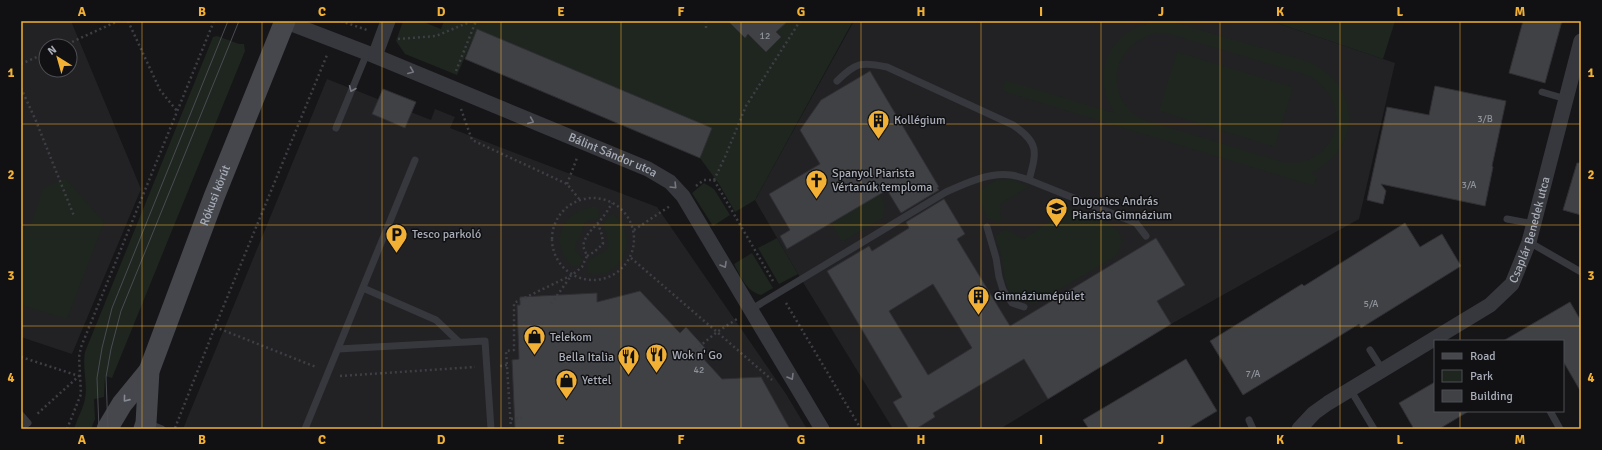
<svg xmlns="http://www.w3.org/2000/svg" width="1602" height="450" font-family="Signika,sans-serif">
<rect width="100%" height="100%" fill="#161618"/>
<!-- built -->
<path fill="#222225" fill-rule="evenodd" d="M21 21H71L141 189 72 354 21 337ZM46 46H70V70H46Z
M854 21H1271L1395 63 1359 219 1171 324 1000 429H893L798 274 755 200Z
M327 79 431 120 435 109 455 117 450 128 657 207 786 394 807 429H183Z"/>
<!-- green -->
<path fill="#1e261f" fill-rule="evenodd" d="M403 21H421L441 29 444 21H853L755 200 735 212 719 184 700 158 712 128 477 29 457 75 405 54 396 41Z
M1157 21H1169L1307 61C1361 84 1364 147 1311 173L1317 176 1314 186 1002 91 1005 80 1114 113C1111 106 1107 100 1105 93 1096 56 1122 27 1157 21ZM1157 33H1166L1306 75C1356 98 1341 165 1286 163L1141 119C1101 95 1113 43 1157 33Z
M1271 21H1395L1383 59Z
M217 36 239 44H244L245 51 112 378 105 376 104 397 94 399 95 419 91 429H74C77 419 83 409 85 399 88 384 82 368 85 352L213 37Z
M1177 52 1293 87 1275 147 1159 111Z
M65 178 104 222 67 319 21 305V231L32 222 43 189Z
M997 180H1015L1029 187 1000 204 1001 220 996 221 987 218C979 198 973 190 997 180Z
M704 183 714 189 730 215 713 226 692 193Z
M870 190 880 195 885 204 883 218 842 242 831 223 864 203Z
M1053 201C1066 206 1111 221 1118 231 1124 238 1121 249 1116 256L1035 304C1005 301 1006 285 1002 260 1001 252 997 244 995 236L1006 229 1023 239 1061 214 1045 206Z
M592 207H598L599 217 596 220 586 221C580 231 584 234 575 244L576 250 583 260 579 266H571C569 262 566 259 564 255 551 233 570 210 592 207Z
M613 214C642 238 620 282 588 273 583 259 597 256 607 250 612 240 604 233 603 224L609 216Z
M777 238 798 274 779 284 758 248Z
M752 253 773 288 761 295C746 291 741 277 734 264Z"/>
<!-- building -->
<path fill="#404145" stroke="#303034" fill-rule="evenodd" d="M728 21H788L776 32 781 37 766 52 748 34 745 38Z
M1523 21H1562L1545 83 1509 73Z
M477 29 712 128 700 158 465 59Z
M870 71 939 187 937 188 939 190 901 213 887 190 787 249 780 236 790 230 769 194 820 164 800 130 821 100Z
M1435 86 1506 101 1492 166 1493 167 1485 206 1381 184 1386 191 1383 204 1367 200 1387 107 1429 115Z
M383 89 416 102 405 128 372 114Z
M1577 163H1581V215L1563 210Z
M944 199 965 234 957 239 1010 326 1156 238 1185 285 1157 301 1171 324 1048 399 1024 359 933 413 935 417 916 429H909L893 402 902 397 827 271 869 246 872 251 909 228 906 222ZM933 284 972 348 928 375 889 311Z
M1405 223 1420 247 1442 234 1461 266 1361 328 1359 324 1243 395 1210 341 1302 284 1304 286Z
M640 291 680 333 686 327 706 349 700 355 722 379 761 377 790 429H515L512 360 519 359 517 305H520V297L597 293V302Z
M1570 302 1581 321V392L1563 361V341H1503Z
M1186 359 1217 411 1187 429H1089L1083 420Z
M1435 382V411H1469L1439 429H1414L1399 403Z"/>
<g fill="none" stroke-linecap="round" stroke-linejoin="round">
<!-- path -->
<path stroke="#3d3f44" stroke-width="2.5" stroke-dasharray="2 3" stroke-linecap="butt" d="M128 21 160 90 177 111
M341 21 367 30
M706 21V29
M398 39 436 36 472 21
M63 46 118 21
M21 64 46 53
M456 71 476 21
M21 88 36 121 74 216
M461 109 472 140 567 184 580 200
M714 180 773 281
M567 184 577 158
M696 186 704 180H714L725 157 746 106 800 21
M552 239a41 41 0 1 1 82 0a41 41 0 1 1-82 0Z
M634 230 670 206
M587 256 594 252 603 244 602 235 598 224
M631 258 717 332 737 319
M786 303 861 429
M551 304 571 276
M215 327 316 367
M695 350 717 332 772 380
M21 357 79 376 36 415
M500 366 507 365
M340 376 475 367
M511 419 522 418
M175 428 215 327 327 55
M67 429 81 394 79 357 81 347 214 21
M511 429 506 351 514 350V303L572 275 582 267 587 256 583 246C586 234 589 233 597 224 603 218 608 210 612 203"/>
<!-- lane -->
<path stroke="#37383d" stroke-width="7" d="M837 81C856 63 860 61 887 67L1013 125C1039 143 1037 151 1029 180
M1542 92 1566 99
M336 128 367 53
M1507 219 1534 224
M987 227 996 258 999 277 1003 290 1012 303 1024 307
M1529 242 1581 272
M363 288 436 320 459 342
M750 310 946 192C966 183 989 172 1011 175 1017 176 1024 178 1029 180L1136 223 1146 236
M338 349 485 341 491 429
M1370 350 1382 369
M1350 389 1374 429
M1550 411 1560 429
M21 415 28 423 21 428
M1249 420 1253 429
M147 423 162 429
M305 429 415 160"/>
<!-- street -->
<g stroke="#37383d" stroke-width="15">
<path id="s1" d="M284 21 375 56 648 169 670 182 683 196 822 429"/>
<path d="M375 56 388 21"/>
<path id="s2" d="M1299 429 1314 413 1328 403 1490 305 1512 284 1529 242 1581 41"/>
</g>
<!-- secondary -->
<g stroke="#45474d" stroke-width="21">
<path d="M107 429 122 404 149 371"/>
<path id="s3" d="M144 429 146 423 149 371 214 197 285 21"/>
</g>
<!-- tram -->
<path stroke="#4a4c52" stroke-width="1" d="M99 429 97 378 102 348 112 308 228 21
M108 429 106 377 111 349 121 311 239 21"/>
</g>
<!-- one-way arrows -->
<defs><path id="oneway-chevron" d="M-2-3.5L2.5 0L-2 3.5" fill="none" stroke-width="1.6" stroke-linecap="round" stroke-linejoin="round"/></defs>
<g stroke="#757881">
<use href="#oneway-chevron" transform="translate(411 71) rotate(22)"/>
<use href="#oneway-chevron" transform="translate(352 89) rotate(113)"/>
<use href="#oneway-chevron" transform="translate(531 121) rotate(23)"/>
<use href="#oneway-chevron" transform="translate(674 186) rotate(46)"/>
<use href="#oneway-chevron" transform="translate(724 265) rotate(60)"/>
<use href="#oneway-chevron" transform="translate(791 377) rotate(59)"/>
</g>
<use stroke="#858993" href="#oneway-chevron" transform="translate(126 399) rotate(129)"/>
<!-- grid -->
<path fill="none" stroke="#f2b134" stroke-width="1" stroke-opacity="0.55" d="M142 21V429M262 21V429M382 21V429M501 21V429M621 21V429M741 21V429M861 21V429M981 21V429M1101 21V429M1220 21V429M1340 21V429M1460 21V341M21 124H1581M21 225H1581M21 326H1581M1460 411V429"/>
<!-- icons -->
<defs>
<symbol id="building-pin" viewBox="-11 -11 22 30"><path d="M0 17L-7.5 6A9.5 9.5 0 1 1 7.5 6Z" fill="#f2b134" stroke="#111113"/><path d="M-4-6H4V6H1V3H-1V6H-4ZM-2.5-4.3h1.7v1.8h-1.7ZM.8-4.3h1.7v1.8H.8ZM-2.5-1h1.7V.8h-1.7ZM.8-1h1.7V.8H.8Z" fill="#111"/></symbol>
<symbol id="church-pin" viewBox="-11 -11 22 30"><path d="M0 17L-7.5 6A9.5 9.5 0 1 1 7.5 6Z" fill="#f2b134" stroke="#111113"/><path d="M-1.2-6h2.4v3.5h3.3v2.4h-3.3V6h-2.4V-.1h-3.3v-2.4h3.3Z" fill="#111"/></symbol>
<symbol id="school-pin" viewBox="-11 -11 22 30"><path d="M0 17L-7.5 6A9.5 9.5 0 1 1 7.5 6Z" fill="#f2b134" stroke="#111113"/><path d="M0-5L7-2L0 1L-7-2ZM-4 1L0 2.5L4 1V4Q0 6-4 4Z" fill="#111"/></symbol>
<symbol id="parking-pin" viewBox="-11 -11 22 30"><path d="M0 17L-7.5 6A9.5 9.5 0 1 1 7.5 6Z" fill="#f2b134" stroke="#111113"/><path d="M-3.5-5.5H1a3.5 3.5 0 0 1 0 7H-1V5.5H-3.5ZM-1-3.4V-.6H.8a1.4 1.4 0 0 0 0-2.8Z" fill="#111"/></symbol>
<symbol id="shop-pin" viewBox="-11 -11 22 30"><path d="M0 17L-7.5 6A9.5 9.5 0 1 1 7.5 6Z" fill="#f2b134" stroke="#111113"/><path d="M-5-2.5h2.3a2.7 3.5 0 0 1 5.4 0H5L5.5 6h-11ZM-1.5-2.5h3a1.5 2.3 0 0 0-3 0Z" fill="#111"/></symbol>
<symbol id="restaurant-pin" viewBox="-11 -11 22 30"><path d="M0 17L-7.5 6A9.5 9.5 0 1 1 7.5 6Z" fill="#f2b134" stroke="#111113"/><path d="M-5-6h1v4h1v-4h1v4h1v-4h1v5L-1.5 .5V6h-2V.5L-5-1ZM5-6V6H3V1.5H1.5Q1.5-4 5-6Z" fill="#111"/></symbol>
</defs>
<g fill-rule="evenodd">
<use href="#building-pin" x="866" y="108" width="25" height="34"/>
<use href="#church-pin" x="804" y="168" width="25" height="34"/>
<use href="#school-pin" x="1044" y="196" width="25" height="34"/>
<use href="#parking-pin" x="384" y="222" width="25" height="34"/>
<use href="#building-pin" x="966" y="284" width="25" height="34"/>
<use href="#shop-pin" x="522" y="324" width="25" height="34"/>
<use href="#restaurant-pin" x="644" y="342" width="25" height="34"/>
<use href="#restaurant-pin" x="616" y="344" width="25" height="34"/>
<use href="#shop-pin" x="554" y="368" width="25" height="34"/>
</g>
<g text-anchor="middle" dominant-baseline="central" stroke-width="3" stroke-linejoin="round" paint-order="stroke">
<!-- number labels -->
<g font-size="10" fill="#8e929b">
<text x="765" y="36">12</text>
<text x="1485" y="119">3/B</text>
<text x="1469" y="185">3/A</text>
<text x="1371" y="304">5/A</text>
<text x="699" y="370">42</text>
<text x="1253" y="374">7/A</text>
</g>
<!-- poi labels -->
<g font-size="12" fill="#a8adb8" stroke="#111113" text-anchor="start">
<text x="894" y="120">Kollégium</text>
<text x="832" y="173">Spanyol Piarista<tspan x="832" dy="14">Vértanúk temploma</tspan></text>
<text x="1072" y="201">Dugonics András<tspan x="1072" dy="14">Piarista Gimnázium</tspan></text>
<text x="412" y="234">Tesco parkoló</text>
<text x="994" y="296">Gimnáziumépület</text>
<text x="550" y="337">Telekom</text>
<text x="672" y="355">Wok n' Go</text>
<text x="614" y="357" text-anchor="end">Bella Italia</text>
<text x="582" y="380">Yettel</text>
</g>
<!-- street labels -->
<g font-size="12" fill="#a8adb8" stroke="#111113">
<text stroke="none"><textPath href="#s1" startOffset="355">Bálint Sándor utca</textPath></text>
<text stroke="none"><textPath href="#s3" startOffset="246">Rókusi körút</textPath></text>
<text stroke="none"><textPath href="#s2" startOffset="316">Csaplár Benedek utca</textPath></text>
</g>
</g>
<!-- border -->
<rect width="1602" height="450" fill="none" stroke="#111113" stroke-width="44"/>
<!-- legend -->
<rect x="1434" y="340" width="130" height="72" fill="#111113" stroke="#4d4f55"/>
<rect x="1442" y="353" width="20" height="6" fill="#45474d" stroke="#4d4f55"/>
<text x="1470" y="360" font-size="12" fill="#a8adb8">Road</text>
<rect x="1442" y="370" width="20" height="12" fill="#1e261f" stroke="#4d4f55"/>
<text x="1470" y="380" font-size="12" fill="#a8adb8">Park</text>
<rect x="1442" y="390" width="20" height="12" fill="#404145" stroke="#4d4f55"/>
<text x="1470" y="400" font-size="12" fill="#a8adb8">Building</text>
<!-- north arrow -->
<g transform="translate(58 58) rotate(323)"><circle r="19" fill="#111113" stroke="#4d4f55"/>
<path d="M0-3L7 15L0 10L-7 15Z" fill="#f2b134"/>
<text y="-6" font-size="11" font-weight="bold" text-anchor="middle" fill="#a8adb8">N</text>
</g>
<rect x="22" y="22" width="1558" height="406" fill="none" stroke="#f2b134" stroke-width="1.5"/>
<g font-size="13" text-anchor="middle" font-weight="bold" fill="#f2b134">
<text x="82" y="16">A</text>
<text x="202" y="16">B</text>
<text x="322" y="16">C</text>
<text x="441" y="16">D</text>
<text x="561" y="16">E</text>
<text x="681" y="16">F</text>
<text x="801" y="16">G</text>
<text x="921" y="16">H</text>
<text x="1041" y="16">I</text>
<text x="1161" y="16">J</text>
<text x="1280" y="16">K</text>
<text x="1400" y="16">L</text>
<text x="1520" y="16">M</text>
<text x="11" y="77">1</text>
<text x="1591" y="77">1</text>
<text x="11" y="179">2</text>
<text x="1591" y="179">2</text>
<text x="11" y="280">3</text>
<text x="1591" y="280">3</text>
<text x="11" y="382">4</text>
<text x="1591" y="382">4</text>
<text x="82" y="444">A</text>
<text x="202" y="444">B</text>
<text x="322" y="444">C</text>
<text x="441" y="444">D</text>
<text x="561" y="444">E</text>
<text x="681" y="444">F</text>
<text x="801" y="444">G</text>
<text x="921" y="444">H</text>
<text x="1041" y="444">I</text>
<text x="1161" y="444">J</text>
<text x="1280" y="444">K</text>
<text x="1400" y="444">L</text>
<text x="1520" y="444">M</text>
</g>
</svg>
